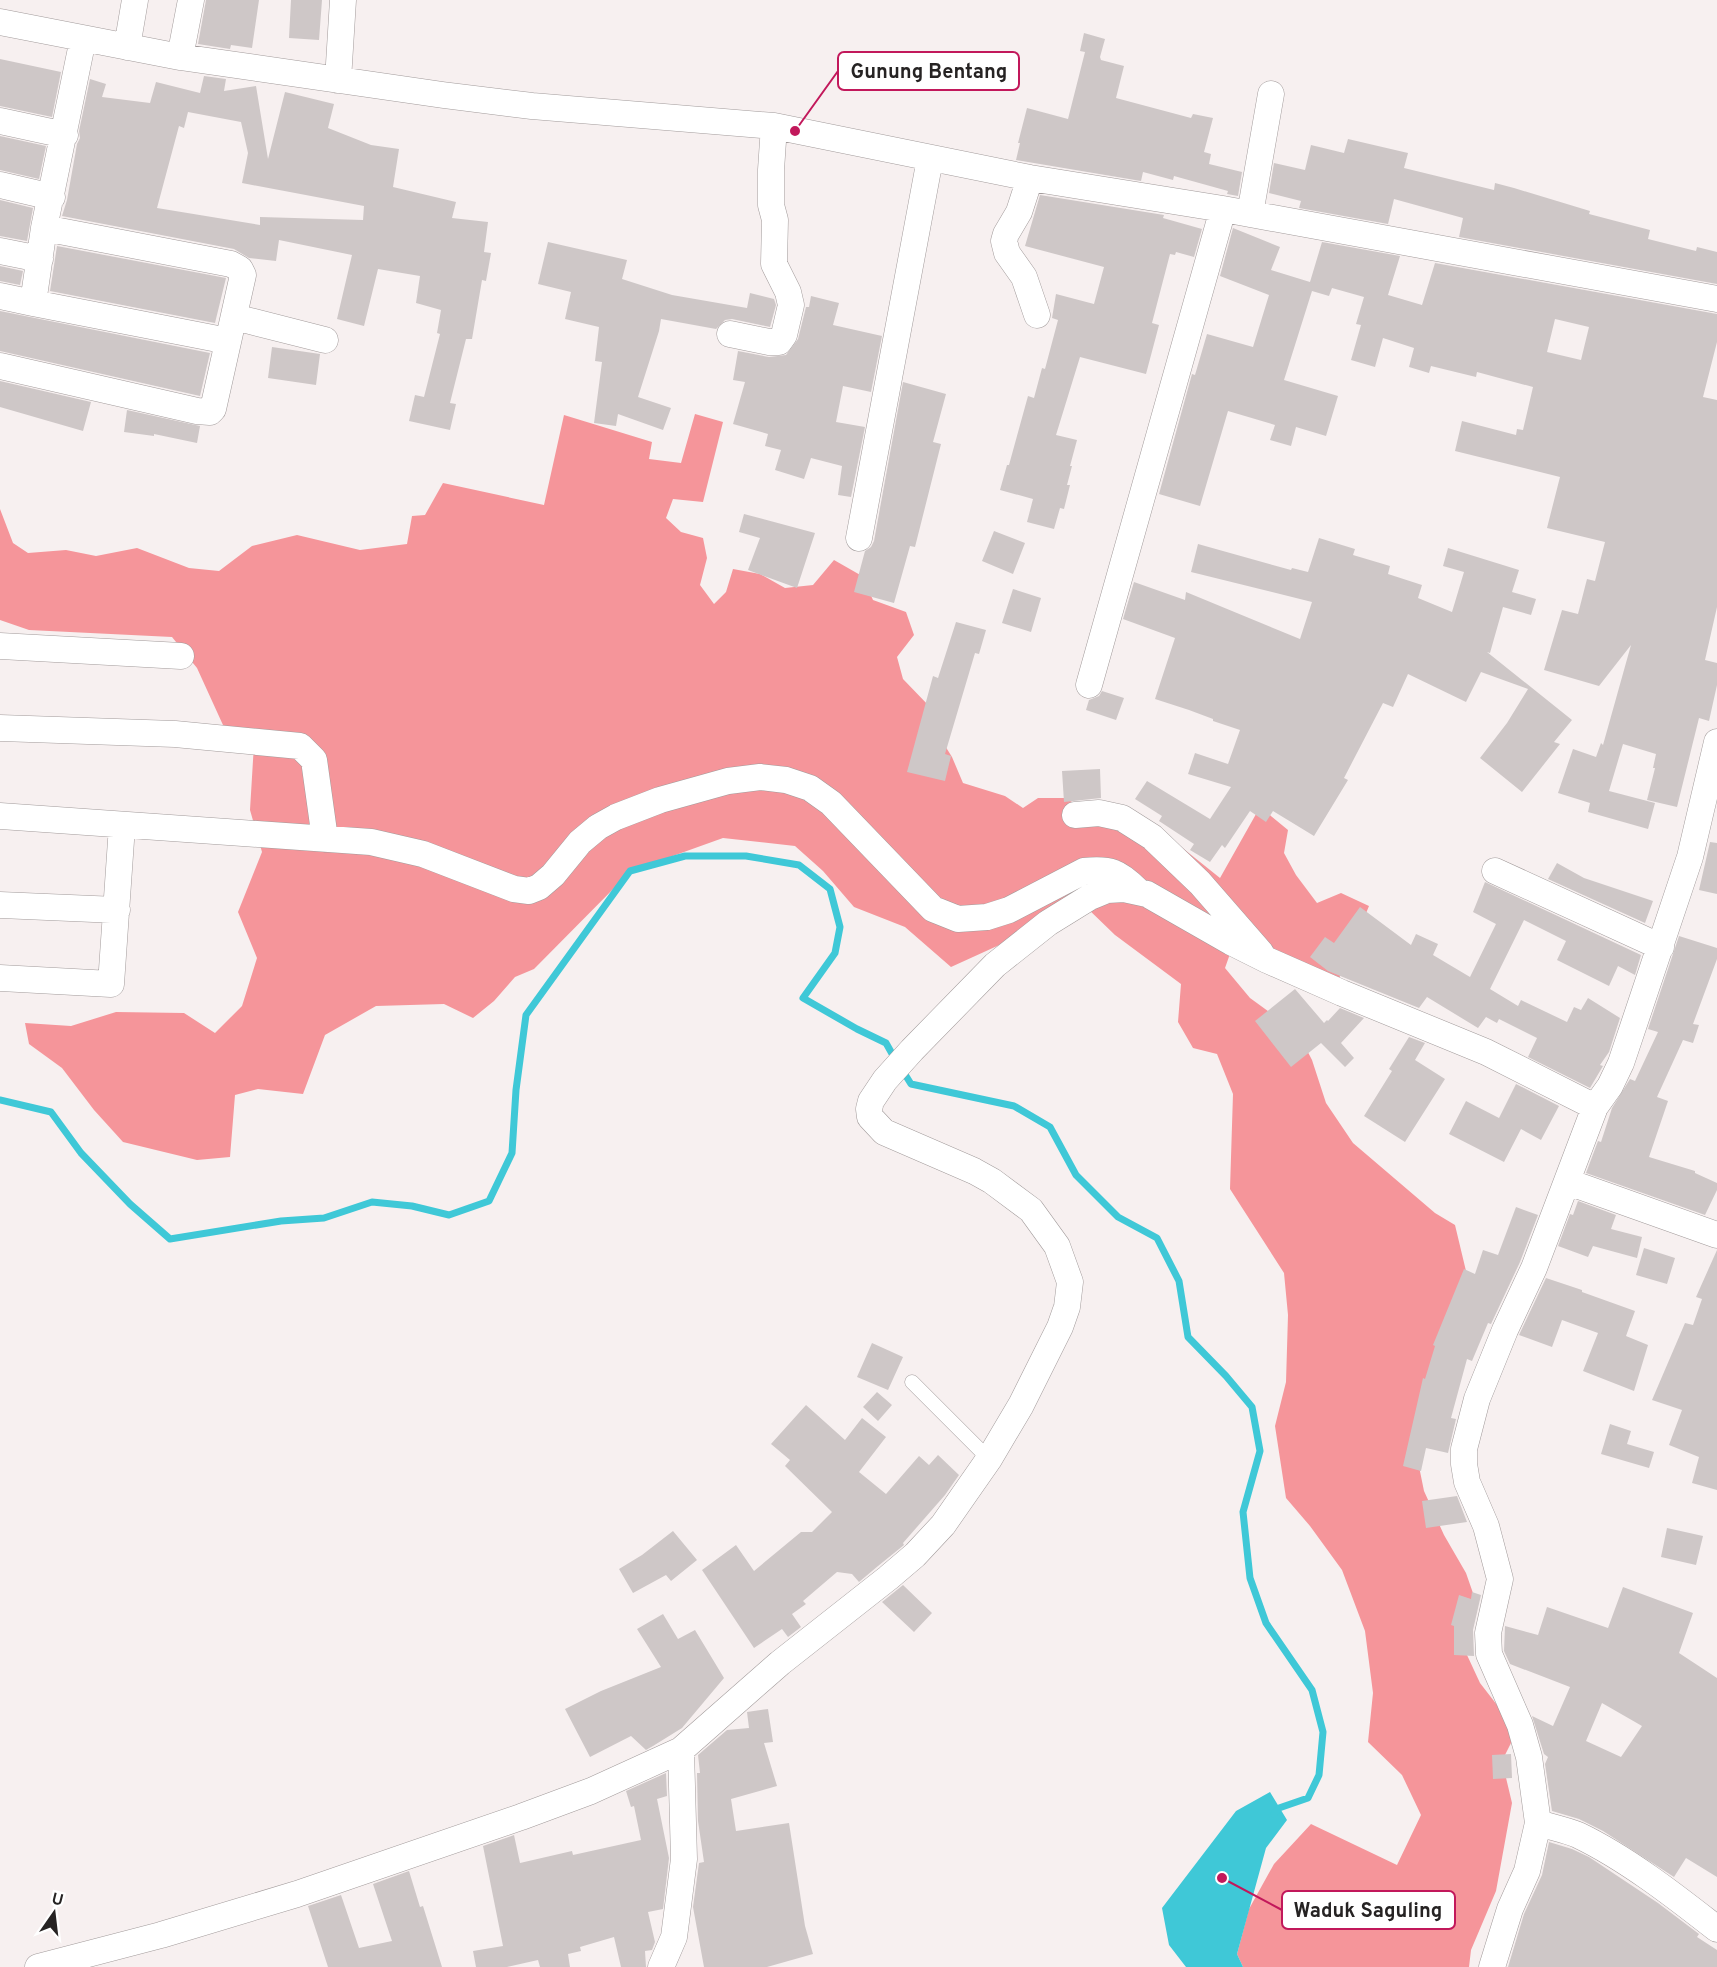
<svg xmlns="http://www.w3.org/2000/svg" width="1717" height="1967" font-family="Overpass,sans-serif">
<rect width="100%" height="100%" fill="#f7f0f0"/>
<!-- forest -->
<path fill="#f5959a" d="M695 414 723 422 703 502 673 499 666 518 681 532 703 538 707 558 700 585 714 604 726 592 733 569 760 574 785 588 813 585 834 560 862 576 873 600 906 612 914 635 897 657 903 679 930 707 942 741 952 757 963 783 1005 796 1023 808 1038 798H1064L1099 815 1145 818 1220 878 1260 807 1288 830 1284 853 1296 875 1317 903 1341 893 1369 906 1331 998 1231 951 1225 968 1250 998 1298 1033 1312 1060 1326 1103 1353 1143 1435 1213 1455 1225 1466 1271 1413 1437 1424 1491 1444 1535 1466 1573 1474 1596 1467 1655 1480 1683 1504 1714 1512 1741 1502 1761 1512 1803 1496 1891 1471 1950 1469 1967H1243L1237 1954 1249 1909 1274 1864 1311 1824 1397 1865 1421 1815 1402 1775 1368 1742 1373 1693 1365 1631 1342 1570 1310 1526 1286 1498 1275 1426 1286 1382 1288 1315 1284 1273 1230 1189 1233 1094 1217 1054 1193 1048 1178 1022 1181 984 1115 935 1085 906 951 967 905 927 854 907 823 871 795 846 723 838 631 871 534 969 515 977 494 1001 473 1018 444 1004 376 1006 325 1035 303 1094 258 1089 235 1095 230 1157 197 1160 123 1142 94 1110 62 1068 29 1044 25 1023 71 1026 116 1012 184 1013 215 1033 242 1006 257 958 238 912 262 852 250 810 254 744 228 736 197 668 172 637 29 630 0 620V509L13 543 28 553 66 550 96 556 137 548 189 568 219 571 252 546 297 535 360 550 407 544 412 516 425 515 443 483 544 505 564 415 652 442 649 459 681 463Z"/>
<!-- water -->
<path fill="#3fc8d7" d="M1270 1792 1287 1820 1266 1848 1237 1954 1243 1967H1186L1169 1945 1162 1908 1236 1811Z"/>
<g fill="none" stroke-linecap="round" stroke-linejoin="round">
<!-- stream -->
<path stroke="#3fc8d7" stroke-width="7" d="M901 1068 911 1084 1014 1106 1050 1127 1076 1175 1118 1217 1157 1238 1179 1281 1188 1337 1226 1376 1252 1407 1260 1451 1243 1512 1250 1578 1266 1623 1312 1690 1323 1732 1319 1775 1308 1798 1279 1808 1274 1814
M0 1100 51 1112 81 1153 130 1204 170 1239 281 1221 324 1218 372 1202 412 1206 449 1215 489 1201 512 1153 516 1090 526 1015 630 871 685 856H746L799 865 830 889 840 927 835 953 803 998 857 1029 886 1043 895 1059"/>
</g>
<!-- building -->
<path fill="#cec7c7" fill-rule="evenodd" d="M206 0H259L252 48 231 45 230 49 198 44Z
M291 0H322L319 40 289 38Z
M1084 33 1105 39 1100 57 1101 60 1124 66 1116 98 1191 118 1193 114 1213 118 1204 152 1211 154 1209 164 1242 172 1238 196 1227 194 1228 191 1174 176 1173 180 1143 172 1141 181 1016 160 1020 143H1018L1027 108 1068 119 1085 52 1080 51Z
M0 59 61 72 52 117 0 106Z
M204 76 226 79 224 91 256 86 268 159 285 92 334 104 328 128 371 145 399 149 393 187 456 202 452 218 488 222 484 252 491 253 486 281 482 280 472 339H466L450 403 456 404 450 430 409 421 415 395 424 397 440 334 437 333 441 310 416 303 420 276 378 269 364 326 337 319 352 255 279 240 276 261 249 258 234 249 62 216 67 200 77 144 80 138 79 131 90 79 106 84 102 97 150 103 156 82 200 93ZM188 112 241 122 248 153 242 183 364 206 363 220 260 217V225L157 208 179 126 184 128Z
M0 136 46 146 39 179 0 170Z
M1348 139 1408 153 1404 168 1494 190 1495 183 1514 188 1590 211 1589 214 1650 230 1648 239 1696 251 1697 247 1717 252V284L1459 237 1463 218 1394 199 1388 224 1299 208 1301 201 1269 193 1274 163 1305 170 1311 145 1344 153Z
M1040 195 1164 215 1163 218 1202 229 1194 257 1176 252 1175 255 1170 254 1152 323 1159 325 1146 374 1080 357 1056 435 1077 440 1070 466H1072L1067 485H1070L1064 509 1060 508 1054 529 1027 522 1033 499 1000 490 1007 465H1009L1028 396 1034 398 1042 368 1045 369 1058 320 1052 318 1056 294 1094 304 1104 267 1025 246Z
M0 200 33 208 27 241 0 236Z
M1233 228 1280 247 1271 270 1310 282 1322 242 1400 256 1388 295 1422 305 1435 263 1717 314V342L1703 397 1717 400V607L1705 660 1717 663V685L1709 721 1699 718 1677 807 1647 800 1655 768H1653L1656 754 1623 744 1609 791 1655 803 1648 829 1588 812 1590 803 1558 793 1573 749 1596 757 1601 743 1603 745 1631 645 1599 686 1544 670 1562 610 1578 614 1587 579 1595 581 1605 542 1547 528 1560 477 1455 451 1462 421 1516 435 1517 429 1523 430 1533 387 1477 372 1476 377 1431 366 1429 373 1409 367 1414 348 1383 338 1375 367 1351 360 1361 325 1356 324 1364 297 1332 288 1329 296 1312 291 1284 380 1338 396 1326 436 1296 427 1291 446 1270 440 1275 425 1228 411 1200 506 1159 494 1192 374 1195 375 1207 334 1253 347 1269 295 1220 276ZM1555 319 1589 327 1581 360 1547 352Z
M548 242 627 260 622 279 672 295 747 308 750 293 774 299 776 305 770 327 732 319 725 320 716 329 661 319 659 331 638 397 671 408 663 430 618 414 616 426 594 423 602 362 595 361 599 327 565 319 571 292 538 284Z
M57 246 226 278 215 323 50 291Z
M0 266 23 271 20 285 0 281Z
M811 296 839 303 833 325 882 336 871 392 843 386 836 422 865 427 851 497 838 495 842 466 811 458 804 479 775 470 781 450 765 446 768 434 733 424 745 382 733 380 738 351 769 357 786 355 798 339 806 307H809Z
M0 311 210 353 200 396 0 351Z
M272 347 320 354 316 385 268 378Z
M0 381 91 402 83 431 0 407Z
M903 382 946 394 933 442 941 444 915 547 910 546 894 603 854 592 865 551 871 547 874 541Z
M127 410 200 426 197 443 154 434V436L124 432Z
M744 514 815 533 797 588 748 570 760 538 739 532Z
M994 531 1025 543 1013 574 982 561Z
M1319 538 1355 549 1353 555 1390 566 1388 574 1422 585 1418 598 1452 612 1464 572 1443 566 1448 548 1519 570 1512 592 1536 599 1531 615 1503 607 1490 653 1487 652 1572 720 1554 742 1560 744 1522 792 1480 758 1507 723 1528 689 1481 672 1466 702 1408 674 1393 707 1383 703 1344 778 1348 780 1314 836 1273 811 1266 822 1250 811 1225 848 1222 845 1210 862 1190 850 1194 844 1159 821 1162 816 1135 799 1147 781 1210 819 1231 787 1188 774 1195 753 1228 764 1240 730 1213 721V719L1189 710 1155 699 1175 638 1123 619 1134 582 1185 600 1186 592 1300 639 1312 602 1191 572 1198 544 1291 570 1292 568 1308 572Z
M1013 589 1041 598 1031 632 1002 623Z
M956 622 986 630 979 654 975 653 945 754 951 756 945 781 907 772 933 676 938 678Z
M1102 691 1124 698 1116 720 1086 710 1089 700 1099 696Z
M1100 769 1101 798 1064 802 1062 771Z
M1710 842 1717 843V894L1699 890Z
M1557 863 1584 878 1653 901 1645 923 1548 879Z
M1485 882 1641 955 1635 975 1618 966 1609 986 1557 960 1566 941 1524 920 1490 989 1518 1006 1521 1000 1567 1022 1574 1007 1581 1010 1588 998 1620 1018 1609 1052 1600 1065 1603 1066 1590 1088 1528 1057 1537 1038 1499 1019 1497 1023 1486 1017 1478 1028 1427 997 1419 1008 1328 971 1310 957 1325 937 1334 943 1360 907 1411 945 1416 934 1438 944 1433 955 1470 977 1496 924 1473 912Z
M1679 936 1717 948V959L1693 1024 1699 1025 1693 1043 1683 1040 1657 1097 1668 1101 1649 1157 1695 1171V1173L1717 1183V1190L1705 1215 1586 1173 1598 1141 1601 1142 1612 1108 1630 1079 1635 1081 1658 1032 1648 1029Z
M1295 989 1324 1023 1327 1020 1328 1021 1340 1008 1364 1018 1341 1043 1354 1058 1345 1067 1321 1043 1291 1067 1255 1021Z
M1409 1037 1425 1043 1415 1060 1445 1079 1405 1142 1364 1116 1392 1071 1389 1069Z
M1516 1084 1559 1106 1541 1140 1521 1129 1504 1162 1449 1134 1466 1101 1499 1118Z
M1578 1201 1616 1215 1611 1229 1642 1237 1637 1258 1593 1246 1588 1257 1558 1246 1570 1214 1573 1215Z
M1516 1207 1538 1215 1520 1262 1491 1324 1488 1323 1472 1361 1467 1359 1451 1418 1456 1419 1448 1453 1426 1448 1421 1471 1403 1466 1423 1378 1425 1379 1435 1346 1433 1345 1464 1269 1475 1274 1483 1250 1498 1255Z
M1644 1248 1675 1258 1667 1284 1636 1275Z
M1717 1250V1490L1692 1483 1699 1457 1669 1445 1682 1410 1652 1400 1685 1323 1693 1325 1702 1299 1696 1297Z
M1546 1278 1582 1290V1292L1635 1311 1626 1336 1648 1345 1634 1391 1583 1371 1598 1333 1562 1320 1552 1347 1519 1335Z
M872 1343 903 1357 888 1390 857 1377Z
M877 1392 892 1405 878 1421 863 1407Z
M806 1405 845 1440 862 1418 886 1437 859 1472 886 1494 919 1456 929 1465 938 1455 959 1475 945 1495 903 1543 904 1545 878 1566 859 1582 852 1574 837 1572 803 1601 806 1604 792 1614 801 1627 788 1637 782 1629 754 1648 702 1570 736 1545 754 1571 801 1532H812L832 1512 785 1466 790 1460 771 1444Z
M1610 1424 1631 1431 1627 1444 1654 1452 1649 1468 1601 1454Z
M1457 1496 1467 1522 1426 1528 1422 1501Z
M1667 1528 1703 1536 1696 1565 1661 1557Z
M673 1531 697 1560 671 1581 666 1575 633 1593 619 1569 642 1555Z
M903 1585 932 1613 914 1632 882 1602Z
M1623 1587 1693 1613 1679 1653 1717 1678V1877L1686 1858 1674 1877 1603 1831 1579 1819 1552 1811 1545 1764 1548 1757 1544 1754 1532 1716 1553 1726 1570 1687 1510 1664 1504 1651 1505 1626 1538 1635 1547 1607 1608 1628ZM1602 1703 1642 1726 1621 1757 1586 1741Z
M1472 1592 1481 1595 1473 1630 1474 1656 1454 1655V1626L1451 1625 1459 1595 1471 1599Z
M663 1614 678 1639 695 1630 724 1678 682 1728 653 1746 646 1750 631 1736 590 1757 565 1709 601 1691 661 1667 637 1629Z
M768 1709 773 1742 764 1743 777 1786 731 1799 736 1831 789 1823 805 1926 813 1954 767 1967H704L693 1907 699 1863 704 1862 698 1821 697 1773H700L698 1755 727 1730 749 1728 747 1712Z
M1511 1754 1512 1778 1493 1779 1492 1755Z
M666 1773 667 1796 657 1799 669 1858 663 1909 648 1912 655 1942 652 1950 645 1951 646 1967H621L614 1937 580 1947 581 1951 568 1954 570 1967H540L538 1960 507 1967H476L473 1951 503 1946 483 1846 514 1835 520 1863 572 1851 573 1855 641 1840 634 1806 631 1807 626 1791Z
M1549 1842 1572 1849 1589 1857 1658 1903 1699 1934 1697 1937 1717 1950V1967H1508L1524 1914 1542 1875Z
M409 1871 420 1907 423 1906 442 1967H328L308 1906 341 1895 359 1948 392 1941 373 1884Z"/>
<g fill="none" stroke-linecap="round" stroke-linejoin="round">
<defs>
<path id="lane" d="M912 1382 989 1459"/>
<path id="street" d="M0 22 180 57 443 95 532 106 774 126 1030 178 1223 209 1717 299
M83 39 44 228 33 303 228 341
M127 47 135 0
M180 57 191 0
M338 80 343 0
M0 121 65 135
M1030 178 1019 212 1006 234 1004 241 1007 253 1024 277 1037 315
M0 185 52 197
M1250 214 1271 94
M0 251 40 259
M0 296 33 303
M234 319 246 320 325 340
M730 334 769 342H779L784 335 791 305 788 292 774 264 775 220 771 205V170L774 126
M0 366 197 411 210 412 213 409 243 275 240 269 231 264 44 228
M859 538 930 159
M0 646 181 656
M1089 685 1223 209
M0 728 175 734 300 746 314 760 325 839
M1075 815 1099 813 1122 818 1152 837 1200 883 1261 953
M0 816 371 842 423 854 514 889 529 891 539 887 553 875 580 842 598 827 616 817 660 800 728 781 760 777 786 780 810 788 831 803 933 909 958 919 987 917 1009 910 1084 871C1110 868 1119 872 1137 890
M1495 871 1661 947
M0 905 117 910
M0 978 111 984 122 826
M1568 1182 1717 1235
M1538 1823C1551 1827 1566 1830 1578 1835 1626 1858 1675 1896 1717 1929
M38 1967 161 1935 297 1894 521 1817 591 1791 681 1750 780 1663 888 1578 915 1555 943 1525 989 1459 1021 1405 1060 1327 1067 1307 1070 1282 1057 1246 1031 1210 992 1181 974 1171 884 1132 870 1117 869 1109 871 1101 885 1080 912 1050 995 965 1048 923 1090 897 1107 890 1124 889 1147 894 1231 942 1267 960 1342 993 1486 1052 1595 1107
M661 1967 674 1937 684 1859 681 1750
M1492 1967 1510 1909 1527 1871 1538 1823 1529 1757 1520 1725 1489 1654 1488 1633 1500 1579 1486 1526 1467 1482 1464 1464V1449L1477 1399 1505 1330 1534 1268 1595 1107 1610 1086 1621 1063 1690 857 1717 742"/>
</defs>
<!-- lane casing -->
<use href="#lane" stroke="#a29b9b" stroke-width="15"/>
<!-- street casing -->
<use href="#street" stroke="#a29b9b" stroke-width="27"/>
<!-- lane -->
<use href="#lane" stroke="#fff" stroke-width="14"/>
<!-- street -->
<use href="#street" stroke="#fff" stroke-width="26"/>
</g>
<!-- callouts -->
<path fill="none" stroke="#c2185b" stroke-width="2" d="M795 131L838 71M1222 1878L1282 1910"/>
<g fill="#c2185b" stroke="#fff" stroke-width="2">
<circle cx="795" cy="131" r="6"/>
<circle cx="1222" cy="1878" r="6"/>
</g>
<g fill="#fff" stroke="#c2185b" stroke-width="2">
<rect x="838" y="52" width="181" height="38" rx="6"/>
<rect x="1282" y="1891" width="173" height="38" rx="6"/>
</g>
<g font-size="20" text-anchor="middle" font-weight="bold" fill="#262323">
<text x="929" y="78">Gunung Bentang</text>
<text x="1368" y="1917">Waduk Saguling</text>
</g>
<!-- north arrow -->
<g transform="translate(54 1913) rotate(14)" stroke="#ffffff" stroke-width="4.5" paint-order="stroke">
<path d="M0-4.5L10 22L0 15L-10 22Z" fill="#262323"/>
<text y="-9" font-size="16" font-weight="bold" text-anchor="middle" fill="#262323">U</text>
</g>
</svg>
